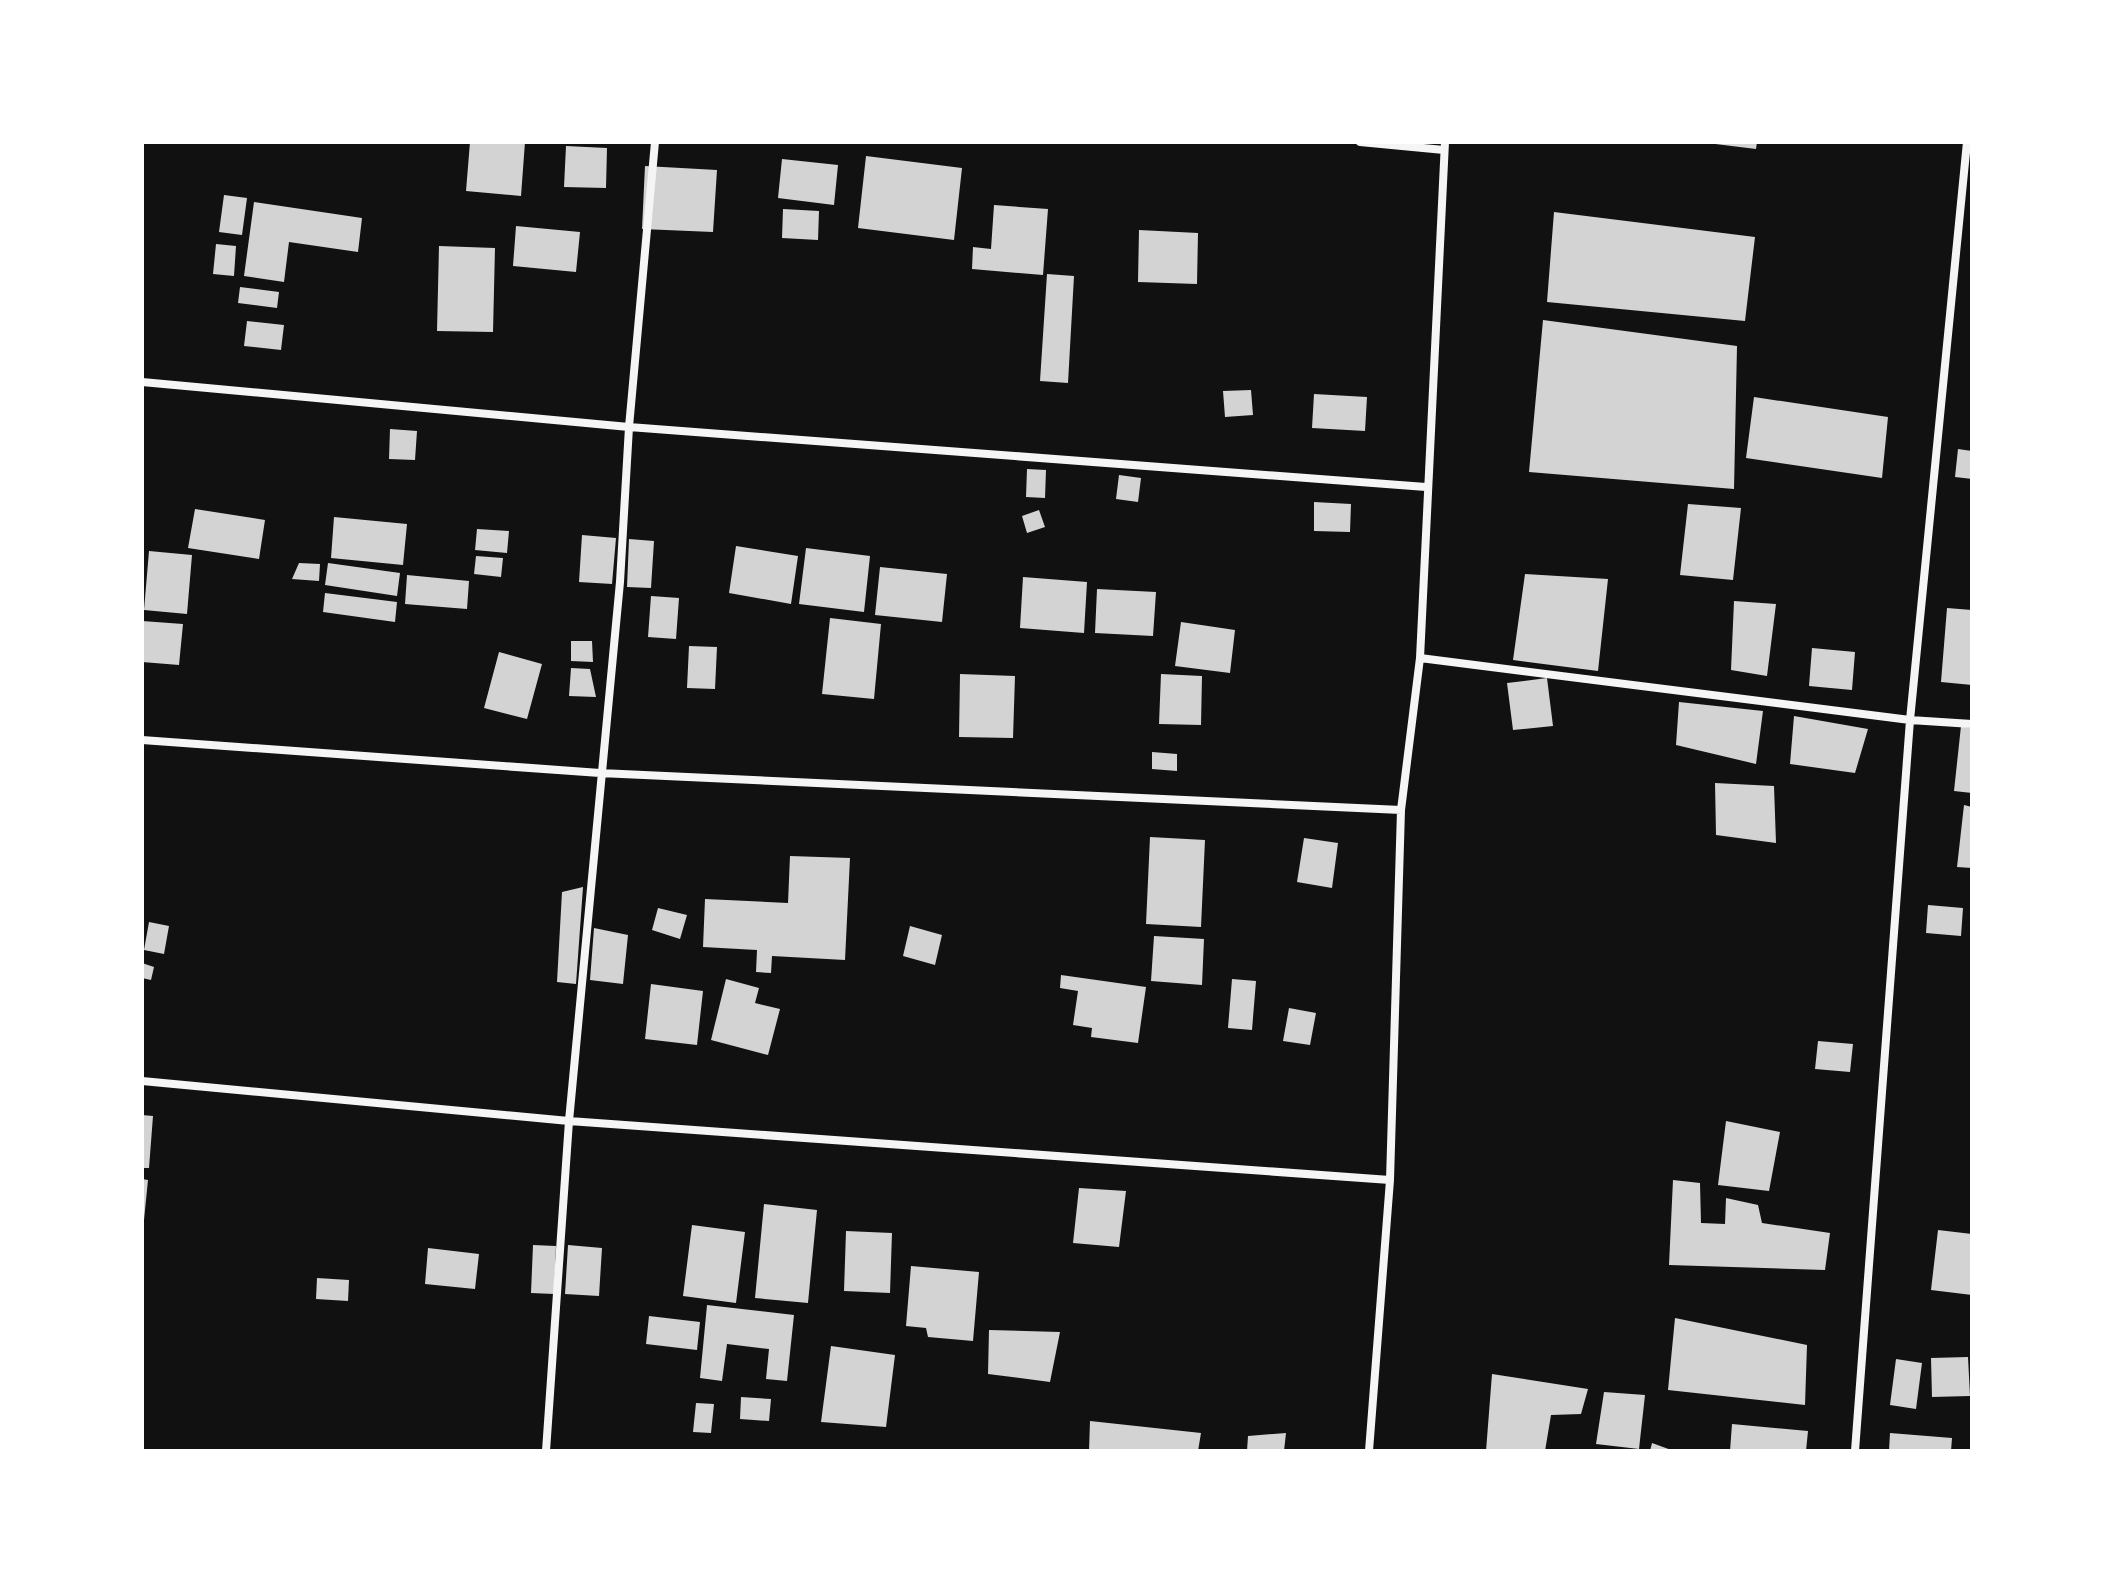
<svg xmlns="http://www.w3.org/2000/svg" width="2114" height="1593" font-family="Spectral,serif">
<rect width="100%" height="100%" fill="#111"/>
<!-- building -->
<path fill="#d3d3d3" d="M470 142H525L521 196 466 191Z
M1699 142H1757L1756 149Z
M566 146 607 148 606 188 564 187Z
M866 156 962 168 954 240 858 228Z
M782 159 838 165 834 205 778 198Z
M645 166 717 170 713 232 642 229Z
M224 195 247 198 242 235 219 232Z
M254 202 362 218 358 252 289 242 284 282 244 276Z
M994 205 1048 209 1043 275 972 269 973 247 991 249Z
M783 209 819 211 818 240 782 238Z
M1554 212 1755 237 1745 321 1547 302Z
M516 226 580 232 576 272 513 266Z
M1139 230 1198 233 1197 284 1138 282Z
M216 244 236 246 234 276 213 274Z
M439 246 495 248 493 332 437 331Z
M1047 274 1074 276 1068 383 1040 381Z
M240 287 279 292 277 308 238 303Z
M1543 320 1737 346 1734 489 1529 472Z
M247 321 284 325 281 350 244 346Z
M1251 390 1253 415 1225 417 1223 391Z
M1314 394 1367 397 1365 431 1312 428Z
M1754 397 1888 417 1882 478 1746 458Z
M390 429 417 431 415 460 389 459Z
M1958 449 1972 451V479L1955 477Z
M1027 469 1046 470 1045 498 1026 497Z
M1119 475 1141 478 1138 502 1116 499Z
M1314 502 1351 504 1350 532 1314 531Z
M1688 504 1741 508 1733 580 1680 575Z
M195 509 265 520 259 559 188 548Z
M1039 510 1045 527 1027 533 1022 516Z
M334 517 407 524 403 565 331 558Z
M477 529 509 531 507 553 475 550Z
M582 535 616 538 612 584 579 582Z
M629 539 654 541 651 588 627 587Z
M736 546 798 556 791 604 729 593Z
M806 548 870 556 864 612 799 604Z
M149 551 192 555 187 614 144 610Z
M476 556 503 558 501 577 474 574Z
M299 563 320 564 319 581 292 579Z
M328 563 400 573 397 596 325 585Z
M880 567 947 574 942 622 875 615Z
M1525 574 1608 579 1598 671 1513 660Z
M407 575 469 581 467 609 405 604Z
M1023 577 1087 582 1084 633 1020 628Z
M1097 589 1156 592 1153 636 1095 633Z
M325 593 397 602 395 622 323 612Z
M651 596 679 598 676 639 648 637Z
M1734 601 1776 604 1767 676 1731 670Z
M1947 608 1972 610V685L1941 682Z
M830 618 881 624 874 699 822 694Z
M142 621 183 624 179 665 142 662Z
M1181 622 1235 630 1230 673 1175 666Z
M571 641H592L593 662 571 661Z
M689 646 717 647 715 689 687 688Z
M1812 648 1855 652 1852 690 1809 686Z
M499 652 542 664 527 719 484 708Z
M571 668 590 669 596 697 569 696Z
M960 674 1015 676 1013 738 959 737Z
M1161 674 1202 676 1201 725 1159 724Z
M1547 678 1553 726 1513 730 1507 683Z
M1679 702 1763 711 1756 764 1676 745Z
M1794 716 1868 729 1855 773 1790 764Z
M1961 726 1972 728V793L1954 791Z
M1152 752 1177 754V771L1152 769Z
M1715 783 1774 786 1776 843 1716 835Z
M1964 805 1972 807V868L1957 867Z
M1150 837 1205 840 1201 927 1146 924Z
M1304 838 1338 843 1332 888 1297 882Z
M790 856 850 858 845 960 772 956 771 973 756 972 757 950 703 947 705 899 788 903Z
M583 887 576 984 557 982 562 892Z
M1928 905 1963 908 1961 936 1926 933Z
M658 908 687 915 680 939 652 930Z
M149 922 169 926 164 954 144 950Z
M910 926 942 935 935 965 903 956Z
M594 928 628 935 623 984 590 980Z
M1154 936 1204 939 1202 985 1151 981Z
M142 963 154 967 151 980 142 978Z
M1061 975 1146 987 1138 1043 1091 1037 1092 1028 1073 1025 1078 991 1060 988Z
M726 979 759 988 755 1003 780 1009 768 1055 711 1040Z
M1232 979 1256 981 1252 1030 1228 1028Z
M651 984 703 991 697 1045 645 1039Z
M1289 1008 1316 1013 1310 1045 1283 1041Z
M1818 1041 1853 1044 1850 1072 1815 1069Z
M142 1115 153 1116 149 1168H142Z
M1726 1121 1780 1132 1769 1191 1718 1185Z
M142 1179 148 1180 144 1220H142Z
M1673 1180 1700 1183 1701 1223 1725 1224 1726 1198 1758 1205 1762 1223 1830 1233 1825 1270 1669 1265Z
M1079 1188 1126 1191 1119 1247 1073 1243Z
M764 1204 817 1210 808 1303 755 1298Z
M692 1225 745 1232 736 1303 683 1296Z
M1938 1230 1972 1234V1295L1931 1290Z
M846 1231 892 1233 890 1293 844 1291Z
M533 1245 556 1246 554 1294 531 1293Z
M568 1245 602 1248 599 1296 565 1294Z
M428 1248 479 1254 475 1289 425 1284Z
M911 1266 979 1272 973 1341 928 1337 926 1328 906 1326Z
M317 1278 349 1280 348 1301 316 1299Z
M707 1305 794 1315 787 1381 766 1379 769 1349 727 1344 722 1381 700 1378Z
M649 1316 700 1322 697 1350 646 1344Z
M1675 1318 1807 1345 1805 1405 1668 1390Z
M989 1330 1060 1332 1050 1382 988 1374Z
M831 1346 895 1355 886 1427 821 1422Z
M1968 1357 1970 1396 1932 1397 1931 1358Z
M1896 1359 1922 1363 1916 1409 1890 1405Z
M1492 1374 1588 1389 1581 1414 1551 1415 1545 1451H1486Z
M1604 1392 1645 1395 1639 1449 1596 1444Z
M741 1397 771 1399 769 1421 740 1419Z
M696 1403 714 1404 711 1433 693 1432Z
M1090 1421 1201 1433 1198 1451H1089Z
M1732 1424 1808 1431 1806 1451H1730Z
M1286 1433 1284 1451H1247L1248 1436Z
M1890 1433 1952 1438 1951 1451H1889Z
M1652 1443 1674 1451H1650Z"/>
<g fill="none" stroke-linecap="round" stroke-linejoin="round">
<!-- minor -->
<path stroke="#f5f5f5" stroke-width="8" d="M1360 142 1444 150
M142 382 629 427 1426 487
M1420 658 1910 720 1972 724
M142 740 600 773 1401 810
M142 1081 569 1121 1390 1180
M546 1451 569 1121 620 582 629 427 655 142
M1369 1451 1390 1180 1401 810 1420 658 1445 142
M1855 1451 1910 720 1967 142"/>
</g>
<!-- border -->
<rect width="2114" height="1593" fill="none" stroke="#ffffff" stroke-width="288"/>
</svg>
